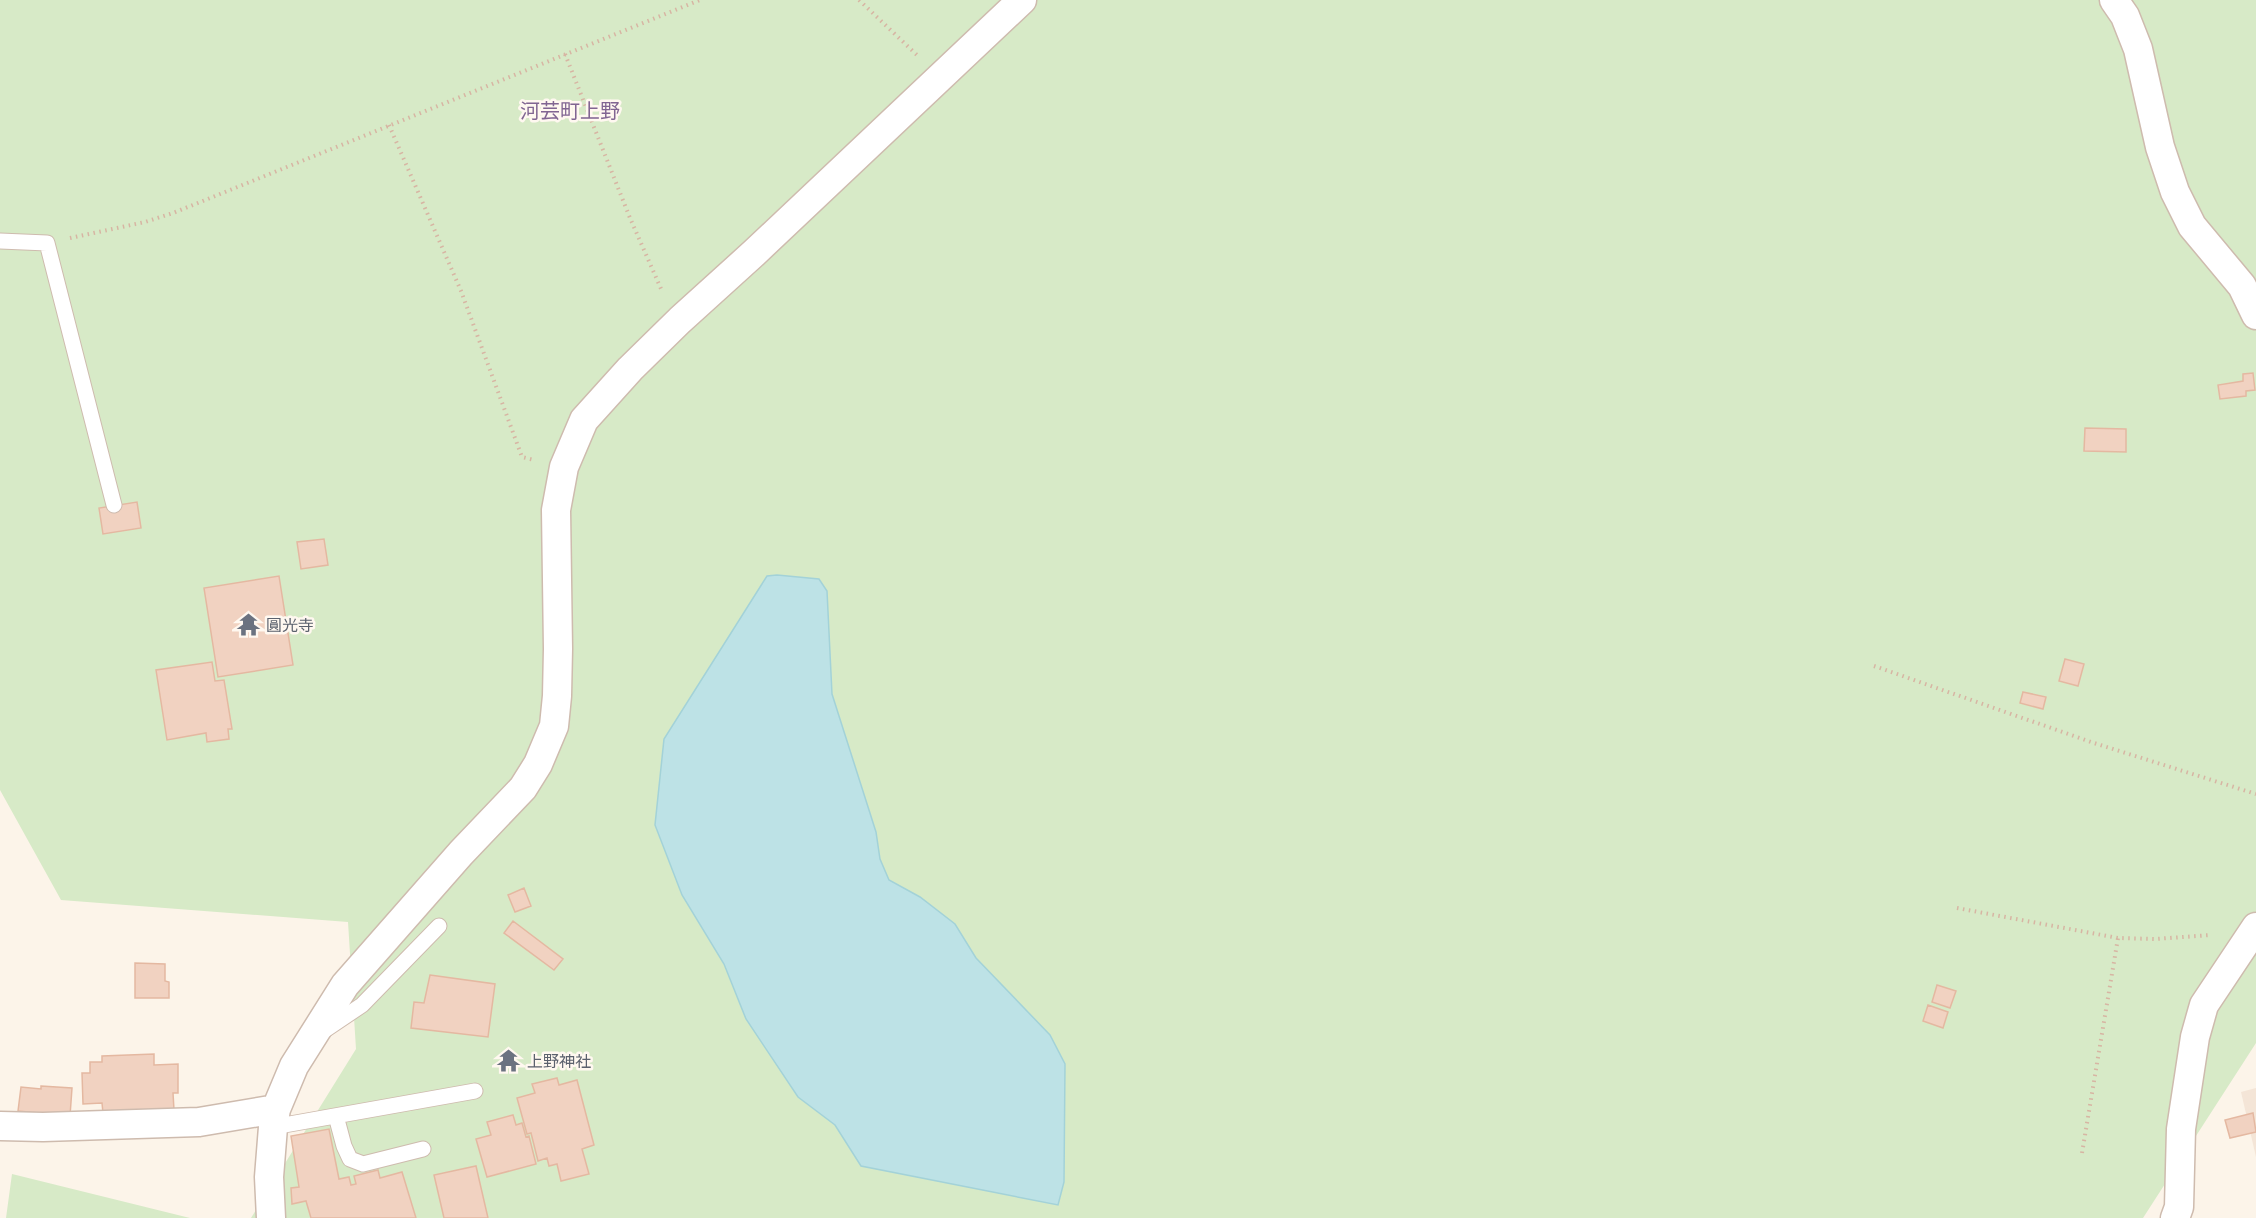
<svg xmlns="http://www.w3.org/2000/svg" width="2256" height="1218" font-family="Poppins,'Noto Sans JP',sans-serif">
<rect width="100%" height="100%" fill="#fcf4e9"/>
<!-- residential -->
<path fill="#f4e5d7" d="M2256 1088V1157L2241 1092Z"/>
<!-- green -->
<path fill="#d7eac7" d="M0 0H2256V1043L2143 1218H251L356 1049 348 922 61 900 0 790Z
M12 1174 190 1218H6Z"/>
<!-- water -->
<path fill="#bde2e6" stroke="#a3d2d8" stroke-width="1.5" d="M777 575 819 579 827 591 832 694 876 832 880 859 889 880 920 897 955 924 976 958 1050 1035 1065 1064 1064 1182 1058 1205 861 1166 835 1125 798 1097 746 1019 724 964 682 895 655 825 664 739 767 576Z"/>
<!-- building -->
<path fill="#f1d2c1" stroke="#e4b8a1" stroke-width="1.5" d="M2253 373 2255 390 2246 391V396L2220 399 2218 385 2243 381V374Z
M2085 428 2126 429V452L2084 451Z
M137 502 141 528 103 534 99 508Z
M324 539 328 565 301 569 297 542Z
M279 576 293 665 218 677 204 588Z
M2065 659 2084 664 2078 686 2059 681Z
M212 662 215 681 224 680 232 729H228L229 739 207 742 206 733 167 740 156 670Z
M2023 692 2046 697 2043 709 2020 703Z
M524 888 531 906 515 912 508 895Z
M513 921 563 959 554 970 504 933Z
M135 963 165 964V981L169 982V998H135Z
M430 975 495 984 488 1037 411 1028 414 1002 424 1003Z
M1937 985 1956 991 1950 1008 1932 1002Z
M1928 1005 1948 1012 1943 1028 1923 1021Z
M154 1054V1065L178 1064V1093H173L174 1110 103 1113 102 1103 83 1104 82 1073H90V1062H102V1056Z
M557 1078 559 1085 577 1080 594 1145 582 1149 589 1174 561 1181 557 1164 549 1166 547 1158 538 1161 531 1133 527 1134 517 1098 535 1093 532 1084Z
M41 1086 72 1088 70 1116 18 1111 21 1087 41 1089Z
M2253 1113 2256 1132 2230 1138 2225 1120Z
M513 1115 516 1125 522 1123 526 1137 529 1136 536 1164 487 1177 476 1139 491 1135 487 1122Z
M329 1129 339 1179 349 1177 351 1185 356 1184 354 1176 378 1170 380 1178 402 1172 416 1218H311L306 1201 292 1204 291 1188 299 1187 291 1136Z
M476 1166 488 1218H444L434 1175Z"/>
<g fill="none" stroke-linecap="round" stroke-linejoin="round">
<defs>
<path id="service" d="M0 241 47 243 114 505
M322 1032 362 1005 439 926
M336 1116 344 1146 350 1159 363 1164 423 1149
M273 1127 475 1091"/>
<path id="minor" d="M2114 0 2125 16 2138 49 2160 147 2175 192 2192 226 2242 286 2256 315
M0 1126 43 1127 199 1122 276 1109
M271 1218 269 1177 273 1127 276 1109 294 1066 345 985 461 853 523 788 538 764 554 726 557 696 558 649 556 510 564 467 584 420 630 369 680 320 754 253 1022 0
M2175 1218 2179 1207 2181 1129 2195 1037 2204 1005 2256 927"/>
</defs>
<!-- service casing -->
<use href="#service" stroke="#cebbae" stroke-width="17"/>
<!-- minor casing -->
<use href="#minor" stroke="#cebbae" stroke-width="31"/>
<!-- path -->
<path stroke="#d7b5a3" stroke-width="4" stroke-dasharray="1.5 4.5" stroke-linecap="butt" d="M859 0 918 56
M565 54 630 218 662 291
M389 125 461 291 522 457 534 460
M70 238 145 222 173 213 700 0
M1874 666 2094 743 2256 794
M1957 908 2118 938 2155 939 2211 935
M2082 1153 2118 938"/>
<!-- service -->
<use href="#service" stroke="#fff" stroke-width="15"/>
<!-- minor -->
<use href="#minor" stroke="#fff" stroke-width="28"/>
</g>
<!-- icons -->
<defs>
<symbol id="temple-bare" viewBox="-9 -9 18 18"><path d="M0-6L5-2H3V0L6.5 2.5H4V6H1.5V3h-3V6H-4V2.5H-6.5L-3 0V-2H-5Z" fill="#6b7280" stroke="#fff8f0" stroke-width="2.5" paint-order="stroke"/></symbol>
</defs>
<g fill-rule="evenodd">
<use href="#temple-bare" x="232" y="608" width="33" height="33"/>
<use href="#temple-bare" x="492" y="1044" width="33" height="33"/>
</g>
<g text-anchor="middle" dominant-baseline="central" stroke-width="5" stroke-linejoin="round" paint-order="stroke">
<!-- worship labels -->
<g font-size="16" fill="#5b616d" stroke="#fff8f0" text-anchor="start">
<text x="266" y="625">圓光寺</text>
<text x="527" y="1061">上野神社</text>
</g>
<!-- quarter labels -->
<g font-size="20" fill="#816592" stroke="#fff8f0">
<text x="570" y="111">河芸町上野</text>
</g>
</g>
</svg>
